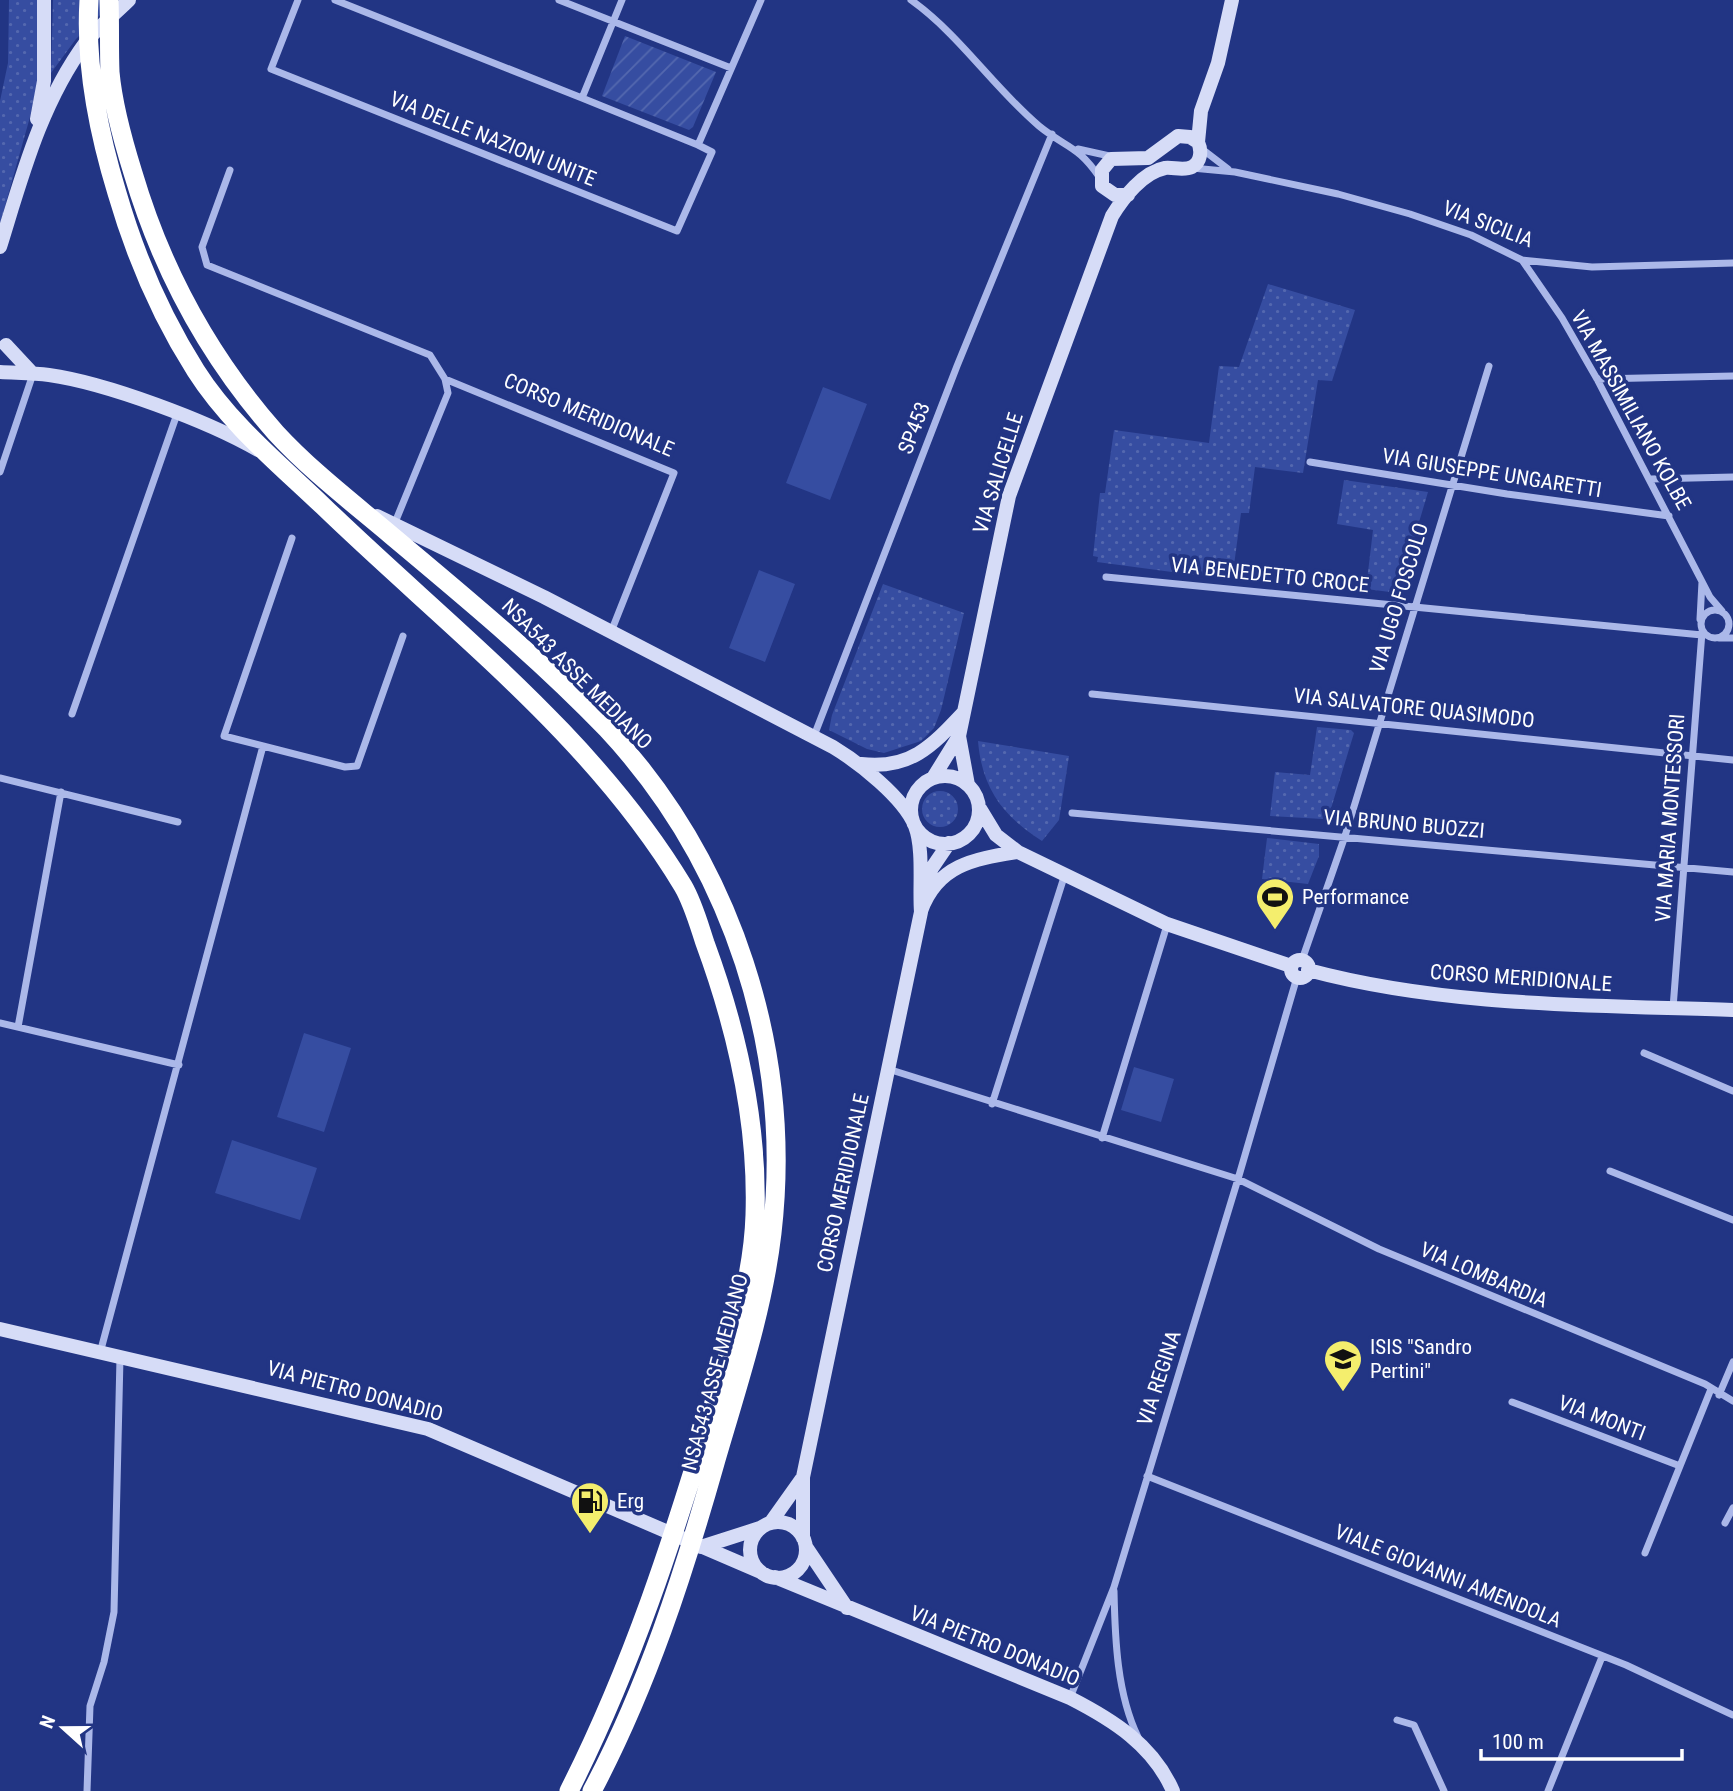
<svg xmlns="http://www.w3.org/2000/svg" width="1733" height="1791" font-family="'Roboto Condensed',sans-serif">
<defs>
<pattern id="grass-dots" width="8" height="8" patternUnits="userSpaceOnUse" patternTransform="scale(1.75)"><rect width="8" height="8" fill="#364da1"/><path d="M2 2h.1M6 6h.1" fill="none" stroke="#5468af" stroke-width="1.8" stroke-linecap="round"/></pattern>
<pattern id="garden-furrows" width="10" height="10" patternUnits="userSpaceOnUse" patternTransform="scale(1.75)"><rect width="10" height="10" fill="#364da1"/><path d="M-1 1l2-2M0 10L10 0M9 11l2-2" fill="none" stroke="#5468af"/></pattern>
</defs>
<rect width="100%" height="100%" fill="#223584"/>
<!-- grass -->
<path fill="url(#grass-dots)" d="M9 0H39L38 78 30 117 0 224V101L8 63Z
M53 0H115L76 39 51 73Z
M1268 284 1355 310 1332 381 1318 380 1303 473 1255 467 1249 513H1241L1232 580 1097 562 1098 557 1093 556 1100 493H1105L1114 430 1209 443 1219 366 1239 367Z
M1344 480 1428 492 1398 593 1366 589 1373 530 1337 524Z
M883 584 964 613 941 710 934 728 921 741 884 753 867 749 829 730 832 715Z
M1317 727 1351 730 1354 733 1329 815 1323 819 1270 816 1275 772 1310 775Z
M978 741 1069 756 1059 820 1042 841C1003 816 982 789 978 741Z
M922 809a18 18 0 1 1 36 0a18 18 0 1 1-36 0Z
M1267 838 1319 844V856L1308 884 1262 879Z"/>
<!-- garden -->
<path fill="url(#garden-furrows)" d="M625 36 716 72 693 127 689 130 602 96Z"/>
<!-- pitch -->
<path fill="#364da1" d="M823 387 867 404 830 500 786 483Z
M759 570 795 584 765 662 729 648Z
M304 1033 351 1048 324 1132 277 1117Z
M1134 1067 1174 1079 1161 1122 1121 1110Z
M232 1140 317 1168 300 1220 215 1193Z"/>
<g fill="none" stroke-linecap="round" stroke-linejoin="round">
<!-- street -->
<path stroke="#abb8e9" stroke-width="7" d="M298 0 271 69 677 231 712 152 698 145 761 0
M335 0 582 98 622 0
M559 0 731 68
M911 0C960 35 993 87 1039 126 1066 148 1078 145 1100 178
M582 98 698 145
M1078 149 1114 157
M1202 149 1228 169
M1192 168 1235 172 1338 194 1410 214 1471 235 1522 260 1592 267 1733 263
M230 170 202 247 207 265 430 355 445 379 448 393 394 525
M1522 260 1562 318 1597 379 1710 597 1722 611
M445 379 674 473 611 632
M1597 379 1733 376
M1310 462 1507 494 1669 516
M0 472 33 374
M1651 479 1733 477
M1106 577 1702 635
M1701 624a14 14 0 1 1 28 0a14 14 0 1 1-28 0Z
M1700 619 1702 582
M1719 638H1733
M1092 694 1733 760
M72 714 177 414
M814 736 957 366 1052 134
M263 746 224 736 292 538
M0 778 178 822
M1072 813 1733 872
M1302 960 1345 836 1489 366
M1297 977 1238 1179 1379 1249 1705 1384 1733 1401
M1673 1008 1702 632
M0 1023 179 1065
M18 1027 61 792
M1644 1053 1733 1091
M888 1069 1238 1179 1114 1587 1070 1698
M992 1104 1065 874
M1102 1138 1167 925
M1610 1171 1733 1220
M100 1353 263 746 345 767 357 766 403 636
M1719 1395 1733 1362
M1512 1402 1680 1466
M1147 1476 1626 1665 1733 1715
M1725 1523 1733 1508
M1645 1553 1711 1389
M1114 1591C1115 1639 1117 1694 1138 1737
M1397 1720 1414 1725 1444 1791
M87 1791 90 1706 104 1662 114 1612 120 1358
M1548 1791 1602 1657"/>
<!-- secondary -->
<path stroke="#d6dcf7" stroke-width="14" d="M37 119 44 81V0
M1198 142 1201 111 1218 63 1232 0
M0 247C22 176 41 103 86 42 98 27 115 14 129 0
M6 345 33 374
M0 372C16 373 33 373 49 375 106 383 208 421 258 450
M377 516 544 597 833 747C858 762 904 798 915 826 924 849 919 888 921 912L803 1477V1538
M959 736 968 785
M861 764C910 770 932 746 963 713
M911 810a34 34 0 1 1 68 0a34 34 0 1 1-68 0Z
M933 778 959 736 1009 496 1112 216C1123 198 1143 172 1165 168 1173 167 1184 171 1192 167 1201 162 1202 151 1198 142L1190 137 1178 136 1148 158 1111 159 1102 170V186L1115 195H1128
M979 807 996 835 1018 852 1167 924 1291 966
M923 889 932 868 949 843
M921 911C938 864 975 859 1018 852
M1291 969a9 9 0 1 1 18 0a9 9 0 1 1-18 0Z
M1308 970C1446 1007 1591 1005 1733 1010
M0 1329 428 1429 761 1572
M771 1522 803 1477
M750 1550a28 28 0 1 1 56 0a28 28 0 1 1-56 0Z
M701 1547 760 1528
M806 1547 847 1608
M775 1577 1070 1698C1113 1720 1153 1745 1173 1791"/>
<!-- highway-bridge -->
<path stroke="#fff" stroke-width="19" d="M89 0C85 64 98 131 117 193 135 255 161 316 196 371 229 423 279 464 323 506 448 627 592 735 683 886 693 903 699 925 705 943 737 1030 758 1122 755 1215 753 1280 731 1344 713 1406 673 1540 632 1666 569 1791
M109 0C110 24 109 48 110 72 113 106 123 141 133 173 162 271 208 356 276 433 310 470 353 503 392 536 466 598 540 659 607 729 732 863 793 1050 772 1233 763 1311 737 1387 715 1463 683 1576 647 1687 592 1791"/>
</g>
<!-- icons -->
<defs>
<symbol id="stadium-pin" viewBox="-11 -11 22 30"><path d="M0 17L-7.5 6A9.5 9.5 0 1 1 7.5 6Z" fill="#f4ee6d" stroke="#223584"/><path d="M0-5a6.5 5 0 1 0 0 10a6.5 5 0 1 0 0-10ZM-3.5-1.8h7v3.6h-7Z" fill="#111"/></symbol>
<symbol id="school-pin" viewBox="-11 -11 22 30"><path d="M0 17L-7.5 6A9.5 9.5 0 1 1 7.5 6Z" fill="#f4ee6d" stroke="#223584"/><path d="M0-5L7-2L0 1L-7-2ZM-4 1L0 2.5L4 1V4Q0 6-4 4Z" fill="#111"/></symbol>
<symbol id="fuel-pin" viewBox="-11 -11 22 30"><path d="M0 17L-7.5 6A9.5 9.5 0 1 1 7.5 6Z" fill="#f4ee6d" stroke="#223584"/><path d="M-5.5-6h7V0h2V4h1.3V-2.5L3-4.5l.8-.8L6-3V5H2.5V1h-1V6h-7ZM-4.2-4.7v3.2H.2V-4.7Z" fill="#111"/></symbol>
</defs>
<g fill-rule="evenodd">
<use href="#stadium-pin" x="1253" y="875" width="44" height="60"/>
<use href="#school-pin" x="1321" y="1337" width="44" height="60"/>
<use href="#fuel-pin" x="568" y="1479" width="44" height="60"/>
</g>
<g text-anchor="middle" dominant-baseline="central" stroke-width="7" stroke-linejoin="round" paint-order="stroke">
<!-- street labels -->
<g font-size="21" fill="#fff" stroke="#223584">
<text transform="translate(493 139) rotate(22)">VIA DELLE NAZIONI UNITE</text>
<text transform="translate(1488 224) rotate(21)">VIA SICILIA</text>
<text transform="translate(1631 410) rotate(61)">VIA MASSIMILIANO KOLBE</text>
<text transform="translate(589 415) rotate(23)">CORSO MERIDIONALE</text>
<text transform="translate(914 428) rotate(-69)">SP453</text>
<text transform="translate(998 473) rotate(-73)">VIA SALICELLE</text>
<text transform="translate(1492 473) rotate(9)">VIA GIUSEPPE UNGARETTI</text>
<text transform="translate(1270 575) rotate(6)">VIA BENEDETTO CROCE</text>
<text transform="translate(1399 598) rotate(-73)">VIA UGO FOSCOLO</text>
<text transform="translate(577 674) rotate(45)">NSA543 ASSE MEDIANO</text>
<text transform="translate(1414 708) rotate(6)">VIA SALVATORE QUASIMODO</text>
<text transform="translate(1670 818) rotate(-86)">VIA MARIA MONTESSORI</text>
<text transform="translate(1404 824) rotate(5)">VIA BRUNO BUOZZI</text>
<text transform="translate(1521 978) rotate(4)">CORSO MERIDIONALE</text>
<text transform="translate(843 1183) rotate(-78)">CORSO MERIDIONALE</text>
<text transform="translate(1484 1275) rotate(23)">VIA LOMBARDIA</text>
<text transform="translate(715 1372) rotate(-75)">NSA543 ASSE MEDIANO</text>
<text transform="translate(1159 1378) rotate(-72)">VIA REGINA</text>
<text transform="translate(355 1391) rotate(15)">VIA PIETRO DONADIO</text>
<text transform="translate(1602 1418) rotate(21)">VIA MONTI</text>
<text transform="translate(1448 1576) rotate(22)">VIALE GIOVANNI AMENDOLA</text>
<text transform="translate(995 1646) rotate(22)">VIA PIETRO DONADIO</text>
</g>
<!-- poi labels -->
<g font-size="21" fill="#fff" stroke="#223584" text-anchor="start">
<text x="1302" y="897">Performance</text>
<text x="1370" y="1347">ISIS "Sandro<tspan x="1370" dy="24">Pertini"</tspan></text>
<text x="617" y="1501">Erg</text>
</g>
</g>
<!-- north arrow -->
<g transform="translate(63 1728) rotate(291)" stroke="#223584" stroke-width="5" paint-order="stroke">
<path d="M0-5L12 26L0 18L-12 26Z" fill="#ffffff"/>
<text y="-10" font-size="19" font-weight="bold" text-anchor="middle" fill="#ffffff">N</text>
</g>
<!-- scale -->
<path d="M1481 1749v10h201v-10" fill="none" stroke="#ffffff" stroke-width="3.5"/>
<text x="1492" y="1749" font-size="21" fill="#ffffff" stroke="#223584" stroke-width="5" paint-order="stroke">100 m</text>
</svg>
